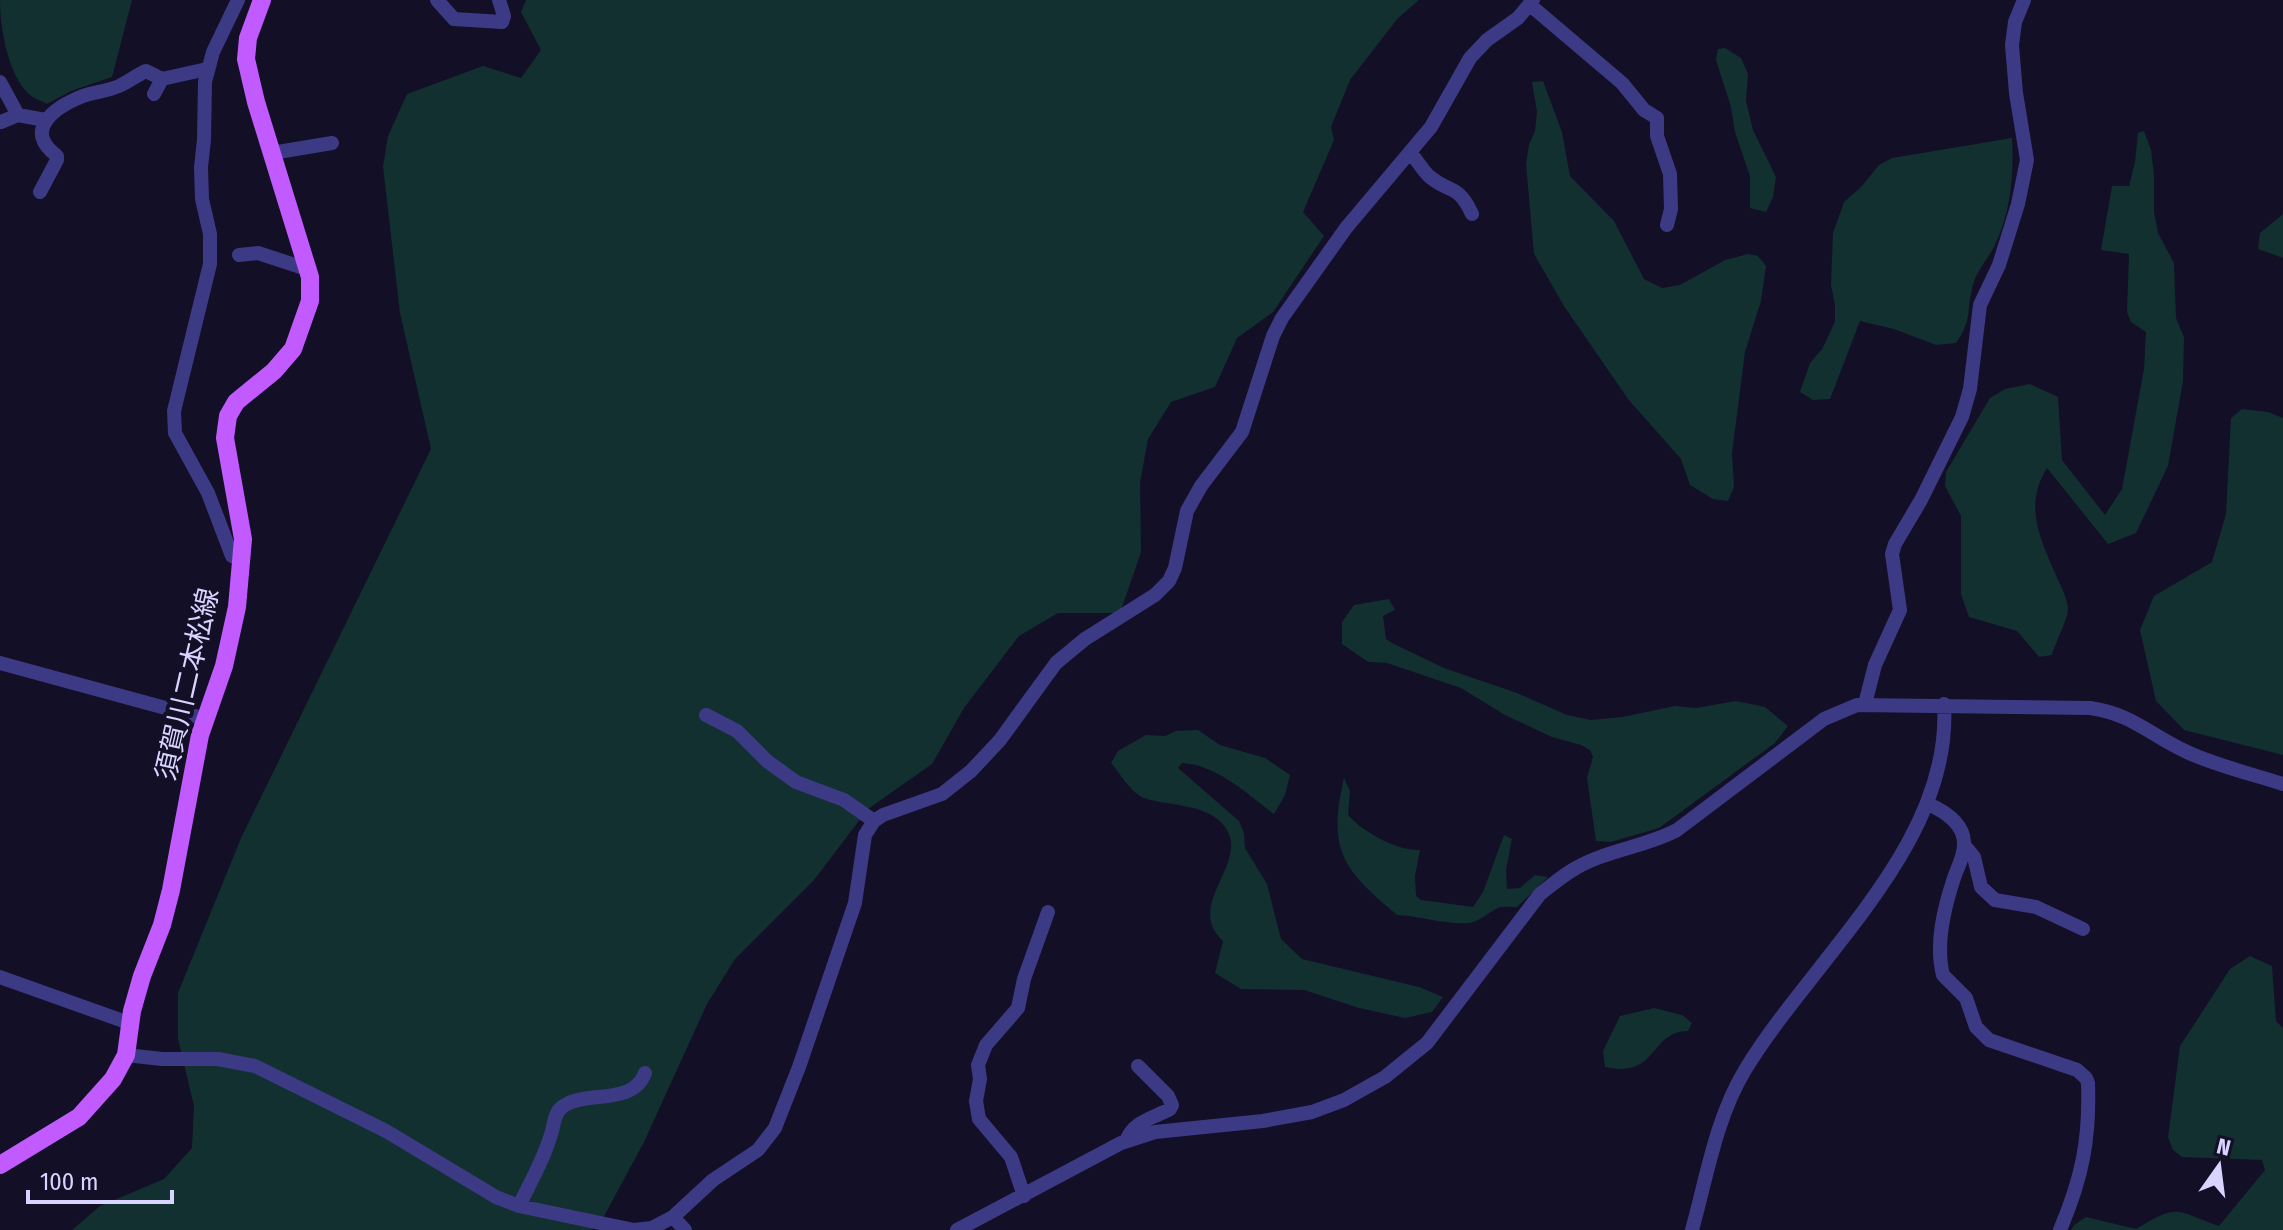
<svg xmlns="http://www.w3.org/2000/svg" width="2283" height="1230" font-family="'Fira Sans Condensed','Noto Sans JP',sans-serif">
<rect width="100%" height="100%" fill="#130f26"/>
<!-- green -->
<path fill="#12302f" d="M0 0H132L112 77 71 91 47 104C42 101 35 99 30 95 8 76 0 28 0 0Z
M526 0H1419L1398 18 1350 80 1331 127 1334 140 1303 212 1324 236 1273 312 1237 338 1215 387 1171 402 1148 439 1140 483 1141 552 1120 613H1058L1019 636 964 708 932 764 868 809 814 880 735 959 707 1004 644 1142 603 1218 592 1230H72L100 1206 164 1179 192 1148 194 1106 178 1039V993L241 838 431 449 400 313 383 167 388 136 407 94 483 66 521 78 541 50 521 12Z
M1725 48 1741 58 1748 74 1746 101 1753 130 1776 177 1773 197 1766 212 1750 208V176L1735 132 1731 107 1716 60 1718 49Z
M1543 81 1562 132 1570 176 1614 221 1644 279 1662 288 1680 285 1725 260 1748 254 1758 256 1766 266 1761 301 1745 352 1732 453 1734 487 1728 501 1713 499 1690 485 1681 459 1628 399 1564 306 1534 254 1526 164 1529 145 1535 131 1537 112 1532 82Z
M2144 131 2151 150 2154 175V212L2158 233 2174 263 2176 318 2184 337 2183 381 2168 466 2136 533 2108 544 2047 468C2024 505 2039 536 2055 573 2060 585 2067 596 2068 609 2068 619 2055 643 2052 655L2039 657 2017 631 1969 617 1961 594V516L1945 486 1946 472 1990 398 2005 389 2030 384 2058 397 2062 460 2105 515 2122 489 2144 369 2146 332 2131 322 2127 312 2129 254 2101 250 2112 186H2129L2135 162 2138 133Z
M2012 138C2014 176 2011 212 1994 247 1987 260 1977 270 1973 285 1966 310 1973 319 1956 343L1936 345 1894 329 1860 321 1830 399 1813 400 1800 392 1810 363 1822 349 1835 322V305L1831 285 1833 233 1844 202 1861 187 1879 165 1892 158Z
M2283 214V258L2258 249 2260 233Z
M2242 409 2268 412 2283 418V755L2184 730 2156 701 2140 630 2154 596 2212 562 2226 514 2231 418Z
M1389 599 1395 610 1383 616 1386 639 1392 643 1444 668 1517 693 1567 715 1591 720 1622 717 1675 706 1696 708 1736 701 1765 707 1788 726 1775 743 1659 828 1611 842 1596 841 1587 778 1593 757 1590 750 1581 745 1552 737 1505 715 1461 688 1387 663 1368 662 1342 644V622L1354 605Z
M1198 730 1220 745 1265 758 1290 775 1285 795 1274 814C1247 794 1217 765 1182 763L1178 768 1239 821 1244 833 1245 848 1267 884 1281 939 1302 959 1419 987 1443 997 1432 1012 1405 1018 1359 1008 1304 990 1241 989 1215 973 1223 941C1185 906 1245 867 1228 832 1213 802 1169 807 1144 798 1132 794 1119 772 1111 763L1118 751 1146 735 1165 736 1176 731Z
M1344 778 1350 791 1348 815C1363 832 1397 851 1420 850L1415 876 1416 896 1421 900 1473 907 1483 892 1504 835 1512 839 1506 870 1507 889 1520 888 1535 875 1548 877 1517 907C1511 907 1502 906 1498 908 1487 913 1481 921 1469 923 1445 925 1421 916 1397 915 1343 869 1327 851 1344 778Z
M2250 956 2272 966 2276 1021 2283 1028V1230H2071L2074 1225 2086 1217 2136 1229C2180 1203 2173 1210 2219 1226L2265 1170 2262 1160 2182 1157 2173 1150 2168 1137 2180 1046 2230 969Z
M1654 1008 1682 1015 1692 1023 1688 1031C1649 1031 1659 1079 1605 1067L1603 1051 1620 1016Z"/>
<g fill="none" stroke-linecap="round" stroke-linejoin="round">
<!-- minor -->
<path stroke="#3d3a85" stroke-width="14" d="M238 0 213 52 205 82 204 140 201 167 202 199 210 234V264L174 411 175 433 208 493 232 556 242 560
M437 0 454 19 502 22 504 16 499 0
M1530 5 1622 83 1644 110 1657 118V136L1670 174 1671 209 1667 225
M0 82 18 115 45 120
M154 94 162 79 207 69
M1 122 18 115
M1410 152C1417 160 1423 171 1430 177 1451 194 1458 184 1472 214
M272 153 332 143
M40 192 57 160V156C22 130 55 107 83 96 94 92 108 91 119 86 128 82 137 75 146 71L162 79
M239 255 258 253 307 269
M0 663 206 719
M1865 704 1875 665 1900 610 1892 554 1895 544 1921 500 1962 417 1970 389 1980 305 1999 265 2018 204 2027 160 2016 93 2012 45 2015 22 2024 0
M706 715 737 731 767 761 796 782 844 800 874 821
M1928 804C1944 811 1963 823 1964 842 1965 855 1958 866 1954 878 1944 908 1935 944 1943 975L1966 998 1976 1027 1989 1040 2077 1070 2086 1078 2088 1083C2090 1140 2082 1178 2060 1230
M1964 845 1974 857 1981 887 1995 900 2036 907 2083 929
M0 977 129 1023
M126 1055 162 1059H218L255 1066 386 1131 496 1197 519 1206 634 1230 652 1228 673 1217 713 1180 758 1150 775 1128 799 1067 855 903 865 835 874 821 883 815 942 794 971 771 1000 740 1056 663 1085 639 1155 595 1169 581 1175 568 1187 511 1201 486 1242 432 1273 336 1282 318 1346 228 1431 127 1470 58 1487 40 1518 18 1533 0
M1126 1141C1134 1121 1151 1119 1170 1109L1172 1105 1168 1096 1138 1066
M1024 1196 1011 1157 979 1119 976 1101 980 1079 978 1065 986 1045 1018 1008 1024 979 1048 912
M519 1206C531 1181 545 1157 552 1131 554 1123 555 1113 561 1108 582 1089 633 1107 645 1073
M673 1217 685 1230
M957 1230 1121 1143 1155 1132 1263 1121 1312 1112 1344 1100 1385 1077 1427 1043 1540 894C1552 885 1563 875 1576 868 1607 850 1645 847 1677 830L1824 719 1857 705 2090 708C2133 714 2151 736 2187 752 2217 766 2252 774 2283 784
M1692 1230C1707 1176 1716 1118 1745 1070 1813 958 1953 844 1944 704"/>
<!-- major -->
<path stroke="#c25bff" stroke-width="18" d="M0 1165 79 1117 113 1079 126 1055 132 1011 142 976 162 925 171 890 200 735 224 666 237 607 243 539 225 438 228 416 236 402 274 371 293 349 310 301V277L256 102 246 59 248 38 262 0"/>
</g>
<g text-anchor="middle" dominant-baseline="central" stroke-width="8" stroke-linejoin="round" paint-order="stroke">
<!-- street labels -->
<g font-size="28" fill="#d9d4ff" stroke="#130f26">
<text transform="translate(187 684) rotate(-77)">須賀川二本松線</text>
</g>
</g>
<!-- north arrow -->
<g transform="translate(2219 1166) rotate(14)" stroke="#130f26" stroke-width="6" paint-order="stroke">
<path d="M0-6L14 30L0 20L-14 30Z" fill="#d9d4ff"/>
<text y="-12" font-size="22" font-weight="bold" text-anchor="middle" fill="#d9d4ff">N</text>
</g>
<!-- scale -->
<path d="M28 1190v12h144v-12" fill="none" stroke="#d9d4ff" stroke-width="4"/>
<text x="40" y="1190" font-size="24" fill="#d9d4ff" stroke="#130f26" stroke-width="6" paint-order="stroke">100 m</text>
</svg>
